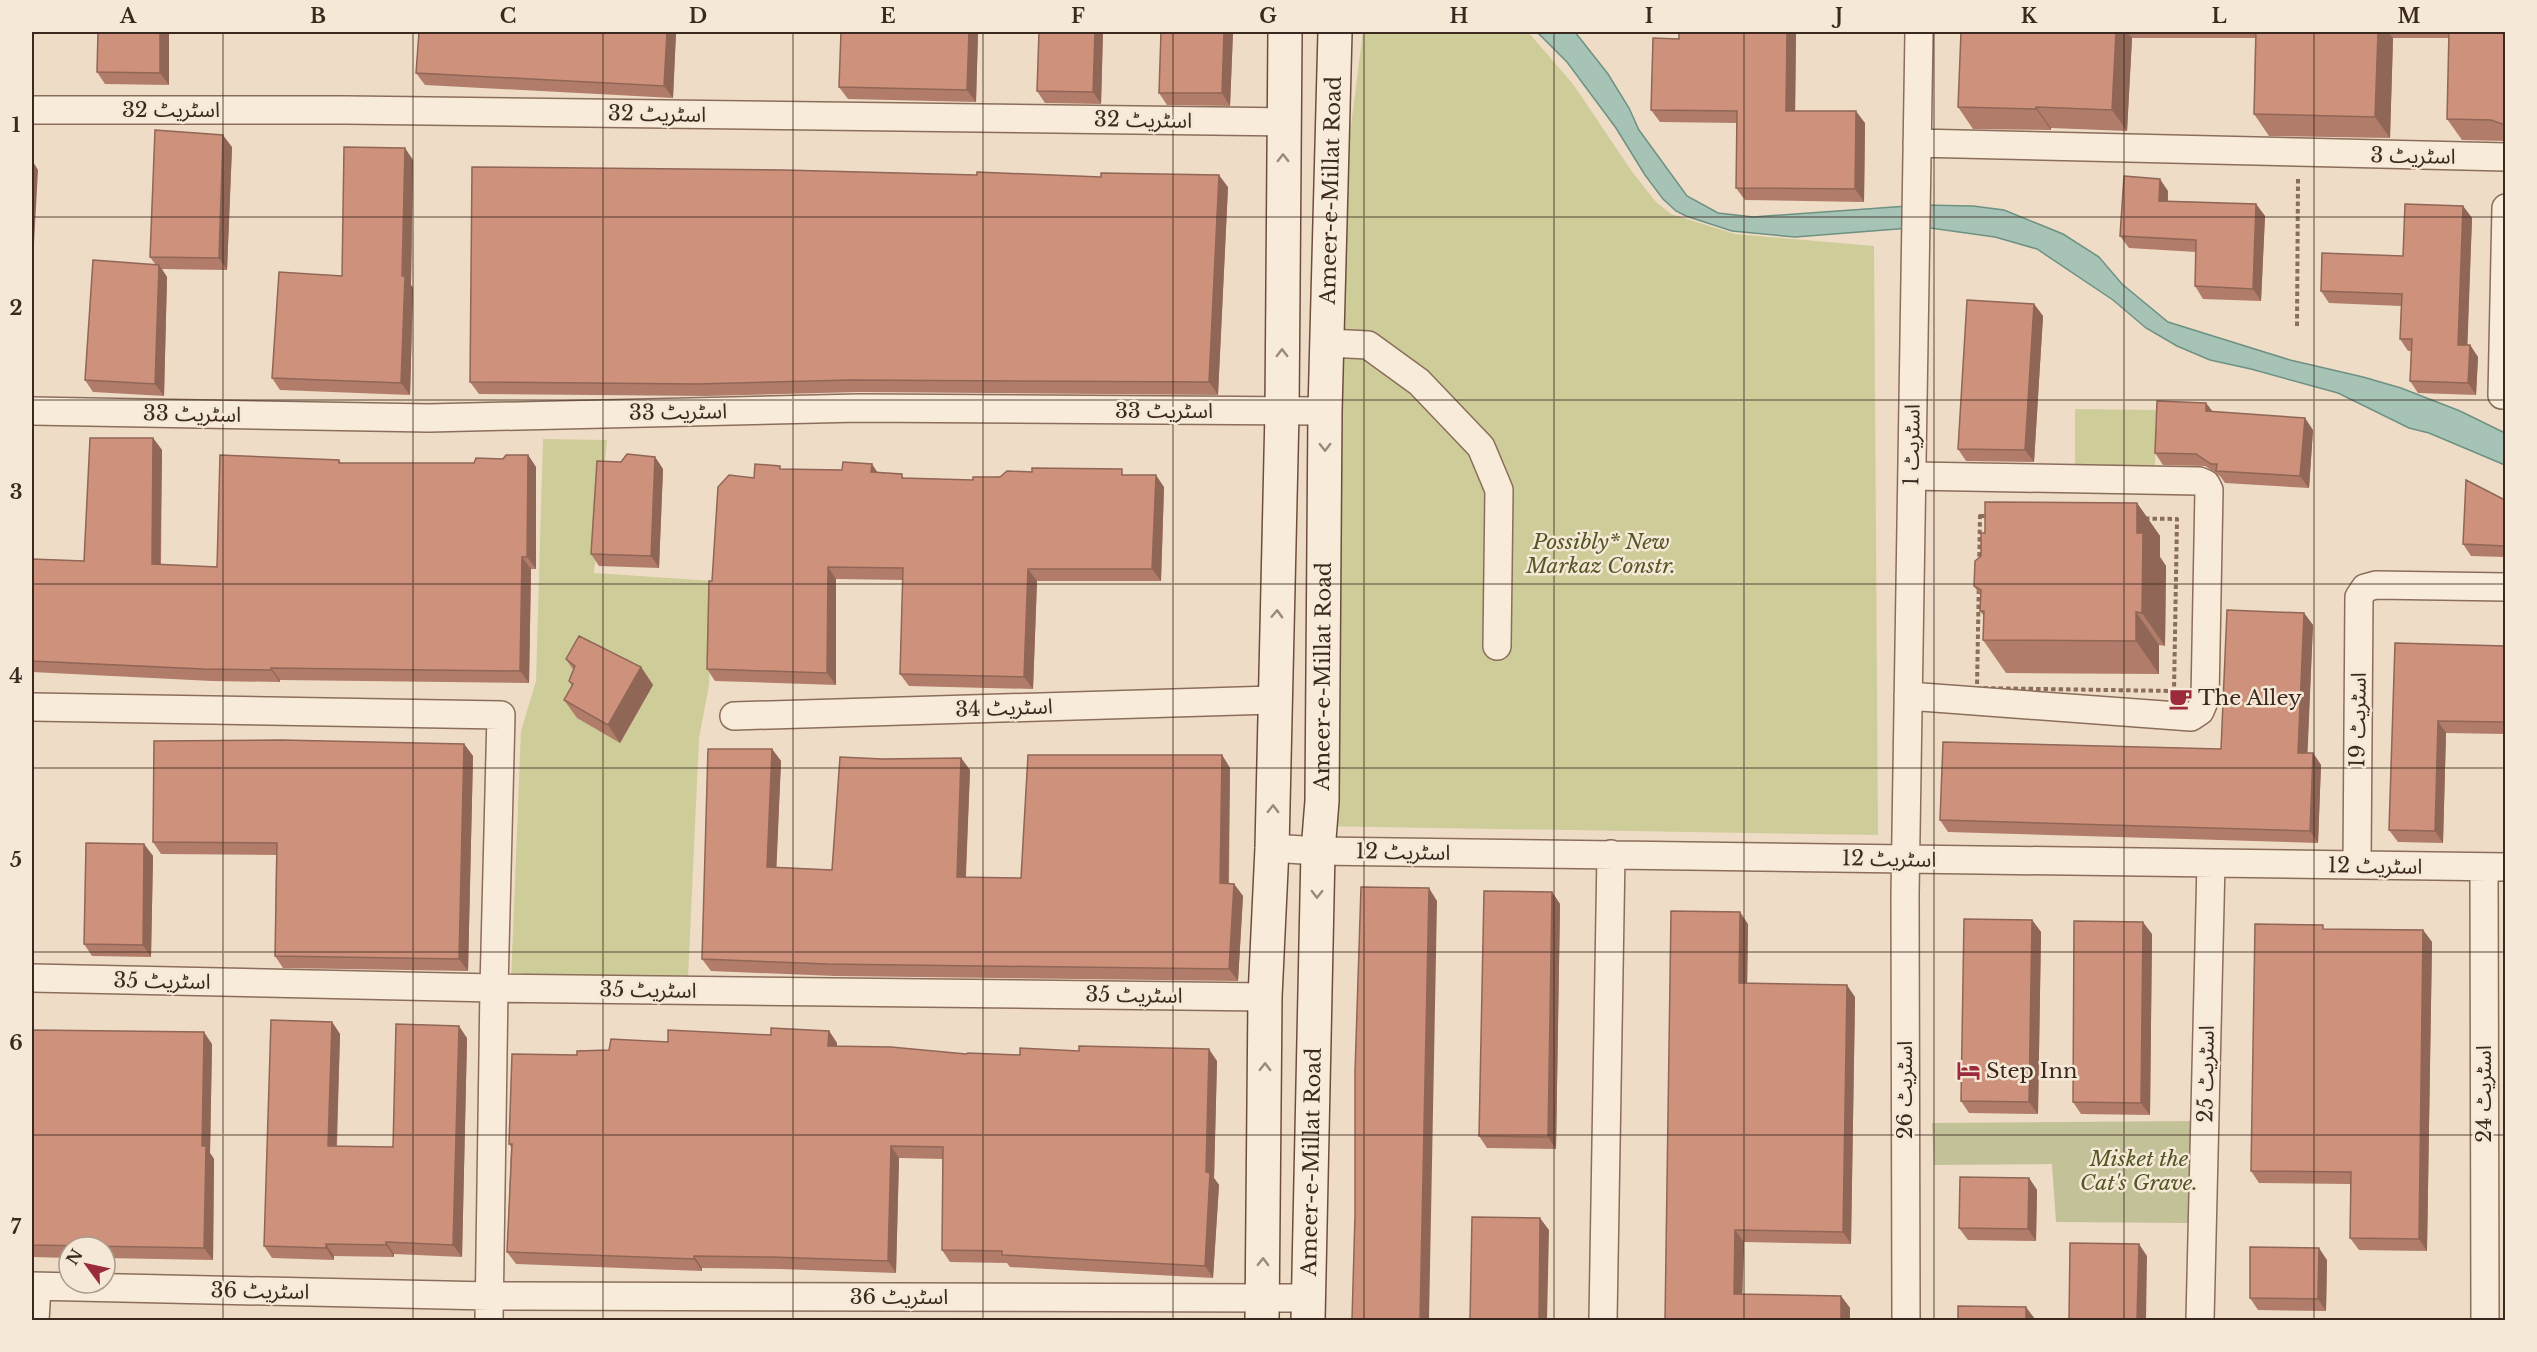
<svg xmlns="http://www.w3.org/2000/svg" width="2537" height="1352" font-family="'Libre Baskerville','Noto Sans Arabic',serif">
<rect width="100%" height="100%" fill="#efdcc6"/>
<!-- green -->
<path fill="#cecc99" d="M1363 32H1528L1573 84 1633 173 1656 202 1671 214 1735 234 1874 246 1878 835 1314 826 1337 234Z
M2075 409 2156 410 2155 473 2075 472Z
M543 439 607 440 594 573 714 581 709 685 699 738 688 979 511 981 521 731 536 681Z"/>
<!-- cemetery -->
<path fill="#c3c198" d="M2191 1121 2188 1223 2056 1222 2052 1164 1934 1165 1932 1123Z"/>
<!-- water -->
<path fill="#a7c3b6" stroke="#6d9183" stroke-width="1.5" d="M1537 32H1575L1608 74 1629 108 1639 130 1687 196 1718 213 1753 217 1922 205 1973 206 2004 210 2063 234 2099 257 2122 284 2168 322 2290 360 2363 377 2401 388 2460 411 2505 433V465L2429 433 2409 428 2338 393 2251 369 2210 360 2177 346 2146 328 2113 300 2037 249 1995 237 1923 227 1795 237 1732 231 1686 216 1676 211 1663 199 1645 175 1616 128 1567 62Z"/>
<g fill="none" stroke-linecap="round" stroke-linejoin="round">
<defs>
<path id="street" d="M32 110H346L1283 122
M1917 143 2506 157
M1328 343 1368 345 1419 382 1481 447 1499 490 1497 646
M2502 395 2506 208
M32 411 429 418 859 408 1325 411
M1908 696 2191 717 2200 711 2205 699 2209 490 2206 484 2199 481 1912 476
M32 707 501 715 494 988 489 1320
M734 716 1274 700
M1272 848 1318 851 2506 867
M2357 865 2359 597 2365 588 2376 585 2506 587
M2484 867 2485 1320
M32 978 494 988 1265 997
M32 1286 489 1296 1308 1298
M35 1320 37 1287
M1603 1320 1611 854
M1906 1320 1905 894 1919 32
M2200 1320 2211 863"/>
<g id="secondary">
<path d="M1262 1320 1265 997 1272 848 1282 412 1285 32"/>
<path id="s1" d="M1308 1320 1318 851 1322 801 1325 411 1335 32"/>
</g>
</defs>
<!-- street casing -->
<use href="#street" stroke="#8b6d5b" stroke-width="30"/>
<!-- secondary casing -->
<use href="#secondary" stroke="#6d4e3e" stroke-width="36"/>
<!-- path -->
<path stroke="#8b6d5b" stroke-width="4" stroke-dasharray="4.5 3" stroke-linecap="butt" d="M2297 326 2298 178
M1980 516 2177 519 2174 691 1977 688Z"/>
<!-- street -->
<use href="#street" stroke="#f9ebd9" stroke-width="27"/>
<!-- secondary -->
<use href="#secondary" stroke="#f9ebd9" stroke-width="33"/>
</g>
<!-- wall -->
<path fill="#b17d6a" d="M98 32H169V85L105 84 97 72Z
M419 32H676L673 98 425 85 416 73Z
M978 32 976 102 848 99 839 87Z
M1103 32 1101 104 1045 103 1037 91Z
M1161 32H1233L1230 106 1167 105 1159 93Z
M1679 32H1796L1795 111 1865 123 1864 202 1745 200 1736 188 1737 123 1660 122 1651 110 1679 39Z
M1961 32H2505V141L2462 140 2447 119 2449 38H2393L2390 138 2269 136 2254 114 2255 38H2132L2127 131 2051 128V130L1973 129 1958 107Z
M232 147 227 270 162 269 167 277 164 396 93 392 85 380 155 264 150 257Z
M413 160 411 285 413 288 410 395 280 390 272 378 342 276Z
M1228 187 1218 395 859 392 706 396 479 394 470 382Z
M2168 191V201L2256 204 2265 216 2261 301 2203 299 2195 286 2196 252 2129 248 2120 236Z
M2463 206 2472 218 2467 345H2470L2478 357 2476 395 2418 393 2410 381 2411 351H2408L2400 339 2401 306 2329 303 2321 291 2403 256Z
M2034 304 2043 316 2034 462 1966 461 1958 449Z
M2206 403 2213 412 2313 430 2309 488 2225 483 2220 476 2205 466 2163 465 2155 453Z
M153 438 162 450 161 565 217 567 339 460 341 463H474L528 455 536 467V569H531L529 683 280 680V682L212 681 32 672V559L84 561Z
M655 457 663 469 659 568 599 566 591 554Z
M782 469 878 472 906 478 973 480 1032 472 1127 475 1164 487 1161 581H1037L1033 689 909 686 900 674 903 580 836 579V685L715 681 707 669 754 478Z
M2505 500V557L2471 556 2463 544Z
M2137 503 2160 536V557L2166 566 2165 646 2159 645V674L2006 673 1983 640 1984 616 1980 611V595L1974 586 1981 556 1985 533Z
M2304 613 2313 625 2307 753H2313L2321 765 2318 843 1948 832 1940 820 2221 749Z
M2395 643 2505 646V734L2446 733 2443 843 2398 842 2389 830Z
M566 659 641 667 653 685 620 743 577 718 564 700 572 686 569 681 574 671Z
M464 744 473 756 468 971 283 968 275 956 276 855 161 854 153 842Z
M772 749 781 761 776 867 832 870 883 759 961 758 970 770 966 877 1021 878 1222 755 1230 768 1229 884H1234L1243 896 1238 981 835 976 711 971 702 959Z
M144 844 153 856 151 957 92 956 84 944Z
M1552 892 1560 904 1556 1149 1487 1148 1479 1136Z
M2032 920 2041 932 2038 1114 1969 1113 1961 1101Z
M1748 924 1747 983 1855 997 1851 1244 1744 1242 1742 1294 1841 1296 1850 1308V1320H1665Z
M2326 929 2423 930 2432 942 2427 1251 2359 1250 2350 1238V1184L2259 1183 2251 1171Z
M2152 934 2150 1115 2081 1114 2073 1102Z
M332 1022 340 1034 337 1146 393 1147 467 1038 462 1257 394 1254V1257L334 1256V1260L272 1258 264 1246Z
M32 1030 212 1044 210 1153 214 1159 213 1260 105 1258V1247H69V1258L32 1257Z
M829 1031 837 1043V1046L966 1054 1217 1061 1214 1178 1219 1185 1213 1278 1010 1267 1007 1263 950 1262 942 1250 943 1159 899 1158 896 1273 780 1269 702 1268V1271L516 1264 507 1252 511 1147 509 1144 577 1055 668 1042Z
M2029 1178 2037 1190 2036 1241 1968 1240 1959 1228Z
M2327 1260 2326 1311 2258 1310 2250 1298Z"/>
<!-- shaded-wall -->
<path fill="#906656" d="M160 32H169V85L160 73Z
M667 32H676L673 98 664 86Z
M969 32H978L976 102 967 90Z
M1095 32H1103L1101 104 1093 92Z
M1224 32H1233L1230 106 1222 93Z
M1787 32H1796L1795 123 1786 111Z
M2116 32H2127L2132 38 2127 131 2112 110Z
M2378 32H2388L2393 38 2390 138 2375 117Z
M2036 107 2051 128V130L2036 109Z
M1856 111 1865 123 1864 202 1855 189Z
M223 135 232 147 227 270 219 258Z
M405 148 413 160 411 285 413 288 410 395 401 383Z
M32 160 38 170 32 280Z
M1219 175 1228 187 1218 395 1209 382Z
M2160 179 2168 191 2167 213 2159 201Z
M2256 204 2265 216 2261 301 2253 289Z
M2463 206 2472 218 2467 357 2458 345Z
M159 265 167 277 164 396 155 384Z
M2034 304 2043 316 2034 462 2025 450Z
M2470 345 2478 357 2476 395 2468 383Z
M2206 403 2215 415 2206 411Z
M2305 418 2313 430 2309 488 2300 476Z
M153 438 162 450 160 576 152 564Z
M32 451 33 453 32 483Z
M528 455 536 467V569L527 557Z
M655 457 663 469 659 568 651 556Z
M872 464 880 476 871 472Z
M1156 475 1164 487 1161 581 1152 569Z
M2137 503 2160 536V557L2166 566 2165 646 2142 613 2137 533Z
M522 557 531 569 529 683 520 671Z
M828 567 836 579V685L827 673Z
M1028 569 1037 581 1033 689 1024 677Z
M2136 612 2159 645V674L2136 641Z
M2304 613 2313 625 2307 765 2298 753Z
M641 667 653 685 620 743 608 725Z
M271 668 280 680V682L271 670Z
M2438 721 2446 733 2443 843 2435 831Z
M464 744 473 756 468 971 459 959Z
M772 749 781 761 776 879 767 867Z
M2313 753 2321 765 2318 843 2310 831Z
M1222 755 1230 768 1228 896 1220 883Z
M961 758 970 770 965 889 957 877Z
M144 844 153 856 151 957 143 945Z
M1234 884 1243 896 1238 981 1229 969Z
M1429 888 1437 901 1429 1320H1420Z
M1552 892 1560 904 1556 1149 1548 1137Z
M1740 912 1748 924 1747 995 1739 983Z
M2032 920 2041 932 2038 1114 2029 1102Z
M2143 922 2152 934 2150 1115 2141 1103Z
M2423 930 2432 942 2427 1251 2419 1239Z
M1847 985 1855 997 1851 1244 1843 1232Z
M332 1022 340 1034 336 1158 328 1146Z
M459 1026 467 1038 462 1257 453 1245Z
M829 1031 837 1043 836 1058 828 1046Z
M204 1032 212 1044 210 1153 214 1159 213 1260 204 1248 202 1146Z
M1209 1049 1217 1061 1214 1178 1219 1185 1213 1278 1205 1266Z
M891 1146 899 1158 896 1273 888 1261Z
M2029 1178 2037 1190 2036 1241 2028 1229Z
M1540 1218 1549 1230 1547 1320H1539Z
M1735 1230 1744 1242 1742 1306 1734 1294Z
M386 1242 394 1254V1257L386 1245Z
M326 1244 334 1256V1260L326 1248Z
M2139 1244 2147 1256 2146 1320H2137Z
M2319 1248 2327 1260 2326 1311 2318 1299Z
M694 1256 702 1268V1271L694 1259Z
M1841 1296 1850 1308V1320H1841Z
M2026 1307 2035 1319V1320H2026Z"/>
<!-- building -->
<path fill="#ce917b" stroke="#906656" stroke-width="1.5" d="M98 32H160V73L97 72Z
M419 32H667L664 86 416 73Z
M841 32H969L967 90 839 87Z
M1039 32H1095L1093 92 1037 91Z
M1161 32H1224L1222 93H1159Z
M1679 32H1787L1786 111H1856L1855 189 1736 188 1737 111 1651 110 1653 38 1679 39Z
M1961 32H2116L2112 110 2036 107V109L1958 107Z
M2256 32H2378L2375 117 2254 114Z
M2449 32H2505V125L2491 120 2447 119Z
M155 130 223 135 219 258 150 257Z
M344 147 405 148 402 276H405L401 383 272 378 279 272 342 276Z
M472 167 783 170 977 175V172L1101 177V173L1219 175 1209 382 850 380 697 384 470 382Z
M2124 176 2160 179 2159 201 2256 204 2253 289 2195 286 2196 240 2120 236Z
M2405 204 2463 206 2458 345H2470L2468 383 2410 381 2412 339H2400L2402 294 2321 291 2322 253 2403 256Z
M93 260 159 265 155 384 85 380Z
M1967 300 2034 304 2025 450 1958 449Z
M2157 401 2206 403V411L2305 418 2300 476 2216 471 2217 464H2211L2196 454 2155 453Z
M90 438H153L152 564 217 567 220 455 339 460V463H474L476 458 503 459 506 455H528L527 557H522L520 671 271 668V670L203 669 32 661V559L84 561Z
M627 454 655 457 651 556 591 554 597 461 621 462Z
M843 462 872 464 871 472 902 474V478L973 480V477H1000L1007 471 1032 472V468L1122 469V475H1156L1152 569H1028L1024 677 900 674 903 568 828 567 827 673 707 669 709 581H712L718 487 729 475 754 478 755 464 780 466V469L842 470Z
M2466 480 2505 500V546L2463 544Z
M1985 502 2137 503V533H2143L2142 613 2136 612V641L1983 640 1984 611H1980L1981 590 1974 586 1975 561 1981 556V533H1985Z
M2227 610 2304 613 2298 753H2313L2310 831 1940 820 1943 742 2221 749Z
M579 636 641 667 608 725 564 700 573 684 569 681 575 666 566 659Z
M2395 643 2505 646V722L2438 721 2435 831 2389 830Z
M281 740 464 744 459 959 275 956 277 843 153 842 154 741Z
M708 749H772L767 867 832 870 840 757 883 759 961 758 957 877 1021 878 1028 755H1222L1220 883 1234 884 1229 969 827 964 702 959Z
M86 843 144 844 143 945 84 944Z
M1361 887 1429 888 1420 1320H1352L1355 1215V1072Z
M1484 891 1552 892 1548 1137 1479 1136Z
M1671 911 1740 912 1739 983 1847 985 1843 1232 1735 1230 1734 1294 1841 1296V1320H1665Z
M1964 919 2032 920 2029 1102 1961 1101Z
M2074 921 2143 922 2141 1103 2073 1102Z
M2255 924 2323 925V929L2423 930 2419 1239 2350 1238 2351 1172 2251 1171Z
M271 1020 332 1022 328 1146 393 1147 396 1024 459 1026 453 1245 386 1242V1245L326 1244V1248L264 1246Z
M771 1028 829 1031 828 1046 891 1047 966 1054 968 1053 1020 1055V1048L1079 1051V1046L1209 1049 1206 1172 1210 1173 1205 1266 1002 1255V1251L942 1250 943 1147 891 1146 888 1261 771 1257 694 1256V1259L507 1252 512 1144H509L512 1054 577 1055V1051L609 1050 611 1039 668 1042V1030L771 1035Z
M32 1030 204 1032 202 1146H206L204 1248 32 1245Z
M1960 1177 2029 1178 2028 1229 1959 1228Z
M1472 1217 1540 1218 1539 1320H1470Z
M2070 1243 2139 1244 2137 1320H2069Z
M2250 1247 2319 1248 2318 1299 2250 1298Z
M1958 1306 2026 1307V1320H1958Z"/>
<!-- one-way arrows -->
<defs><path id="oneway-chevron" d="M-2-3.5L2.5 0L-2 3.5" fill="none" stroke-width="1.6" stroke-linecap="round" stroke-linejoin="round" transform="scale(1.5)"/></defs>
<g stroke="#9a8a7c">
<use href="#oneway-chevron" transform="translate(1283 158) rotate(-90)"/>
<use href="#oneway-chevron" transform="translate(1282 353) rotate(-90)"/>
<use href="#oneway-chevron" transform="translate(1325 447) rotate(90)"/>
<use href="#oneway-chevron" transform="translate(1277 614) rotate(-88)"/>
<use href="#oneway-chevron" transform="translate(1273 809) rotate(-89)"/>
<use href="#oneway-chevron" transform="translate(1317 894) rotate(91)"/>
<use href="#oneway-chevron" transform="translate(1265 1067) rotate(-89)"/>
<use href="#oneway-chevron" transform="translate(1263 1262) rotate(-89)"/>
</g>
<!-- grid -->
<path fill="none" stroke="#3b281f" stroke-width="1.5" stroke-opacity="0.55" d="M223 32V1320M413 32V1320M603 32V1320M793 32V1320M983 32V1320M1173 32V1320M1364 32V1320M1554 32V1320M1744 32V1320M1934 32V1320M2124 32V1320M2314 32V1320M32 217H2506M32 400H2506M32 584H2506M32 768H2506M32 952H2506M32 1135H2506"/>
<!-- icons -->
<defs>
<symbol id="cafe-bare" viewBox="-9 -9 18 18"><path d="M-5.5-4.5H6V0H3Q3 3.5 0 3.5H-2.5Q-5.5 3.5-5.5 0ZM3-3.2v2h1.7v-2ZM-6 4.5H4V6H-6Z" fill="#9b2a3c" stroke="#f6e8d6" stroke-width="2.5" paint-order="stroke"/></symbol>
<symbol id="hotel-bare" viewBox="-9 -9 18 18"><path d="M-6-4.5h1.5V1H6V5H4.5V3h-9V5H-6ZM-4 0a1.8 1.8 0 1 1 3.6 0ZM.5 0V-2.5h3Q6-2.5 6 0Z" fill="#9b2a3c" stroke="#f6e8d6" stroke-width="2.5" paint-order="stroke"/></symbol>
</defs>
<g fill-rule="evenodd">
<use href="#cafe-bare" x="2164" y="682" width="33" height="33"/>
<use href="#hotel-bare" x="1952" y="1054" width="33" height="33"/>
</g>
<g text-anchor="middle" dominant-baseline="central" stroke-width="5" stroke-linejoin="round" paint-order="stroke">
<!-- street labels -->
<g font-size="21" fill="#3b281f" stroke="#f6e8d6">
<text x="171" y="110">اسٹریٹ 32</text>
<text transform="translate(657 114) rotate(1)">اسٹریٹ 32</text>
<text transform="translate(1143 120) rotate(1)">اسٹریٹ 32</text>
<text transform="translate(2413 156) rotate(1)">اسٹریٹ 3</text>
<text stroke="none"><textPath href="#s1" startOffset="1130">Ameer-e-Millat Road</textPath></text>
<text x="1164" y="411">اسٹریٹ 33</text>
<text transform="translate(678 412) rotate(-1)">اسٹریٹ 33</text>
<text transform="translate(192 414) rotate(1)">اسٹریٹ 33</text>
<text transform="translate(1912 445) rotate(-89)">اسٹریٹ 1</text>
<text stroke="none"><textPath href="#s1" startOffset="644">Ameer-e-Millat Road</textPath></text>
<text transform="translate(1004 708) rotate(-2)">اسٹریٹ 34</text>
<text transform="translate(2358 720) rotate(-89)">اسٹریٹ 19</text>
<text transform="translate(1403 852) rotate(1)">اسٹریٹ 12</text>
<text transform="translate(1889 859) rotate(1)">اسٹریٹ 12</text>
<text transform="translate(2375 866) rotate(1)">اسٹریٹ 12</text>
<text transform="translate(162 981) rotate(1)">اسٹریٹ 35</text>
<text transform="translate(648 990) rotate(1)">اسٹریٹ 35</text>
<text transform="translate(1134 995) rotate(1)">اسٹریٹ 35</text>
<text transform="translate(2206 1074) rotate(-89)">اسٹریٹ 25</text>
<text transform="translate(1905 1090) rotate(-90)">اسٹریٹ 26</text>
<text transform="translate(2484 1094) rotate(-90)">اسٹریٹ 24</text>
<text stroke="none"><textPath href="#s1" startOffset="158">Ameer-e-Millat Road</textPath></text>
<text transform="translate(260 1291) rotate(1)">اسٹریٹ 36</text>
<text x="899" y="1297">اسٹریٹ 36</text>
</g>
<!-- park labels -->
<g font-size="21" font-style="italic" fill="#525725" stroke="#f6e8d6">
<text x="1601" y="542">Possibly* New<tspan x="1601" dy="24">Markaz Constr.</tspan></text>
<text x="2139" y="1159">Misket the<tspan x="2139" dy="24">Cat's Grave.</tspan></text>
</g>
<!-- poi labels -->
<g font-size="21" fill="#3b281f" stroke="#f6e8d6" text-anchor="start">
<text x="2198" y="698">The Alley</text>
<text x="1986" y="1071">Step Inn</text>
</g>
</g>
<!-- border -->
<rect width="2537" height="1352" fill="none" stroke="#f6e8d6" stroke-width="66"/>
<!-- north arrow -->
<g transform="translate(87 1265) rotate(303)"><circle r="28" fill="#f6e8d6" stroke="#ab9b8d" stroke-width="1.5"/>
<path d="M0-4.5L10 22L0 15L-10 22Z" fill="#9b2a3c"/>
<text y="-9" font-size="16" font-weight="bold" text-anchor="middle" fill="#3b281f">N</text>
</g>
<rect x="33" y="33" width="2471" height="1286" fill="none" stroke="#3b281f" stroke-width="2"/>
<g font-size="20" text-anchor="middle" font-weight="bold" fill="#3b281f">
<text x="128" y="23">A</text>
<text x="318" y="23">B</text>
<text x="508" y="23">C</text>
<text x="698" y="23">D</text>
<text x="888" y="23">E</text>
<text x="1078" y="23">F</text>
<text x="1268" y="23">G</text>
<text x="1459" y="23">H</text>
<text x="1649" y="23">I</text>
<text x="1839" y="23">J</text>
<text x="2029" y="23">K</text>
<text x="2219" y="23">L</text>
<text x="2409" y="23">M</text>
<text x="16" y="132">1</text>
<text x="16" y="315">2</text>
<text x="16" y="499">3</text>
<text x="16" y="683">4</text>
<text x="16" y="867">5</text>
<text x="16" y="1050">6</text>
<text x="16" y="1234">7</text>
</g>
</svg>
